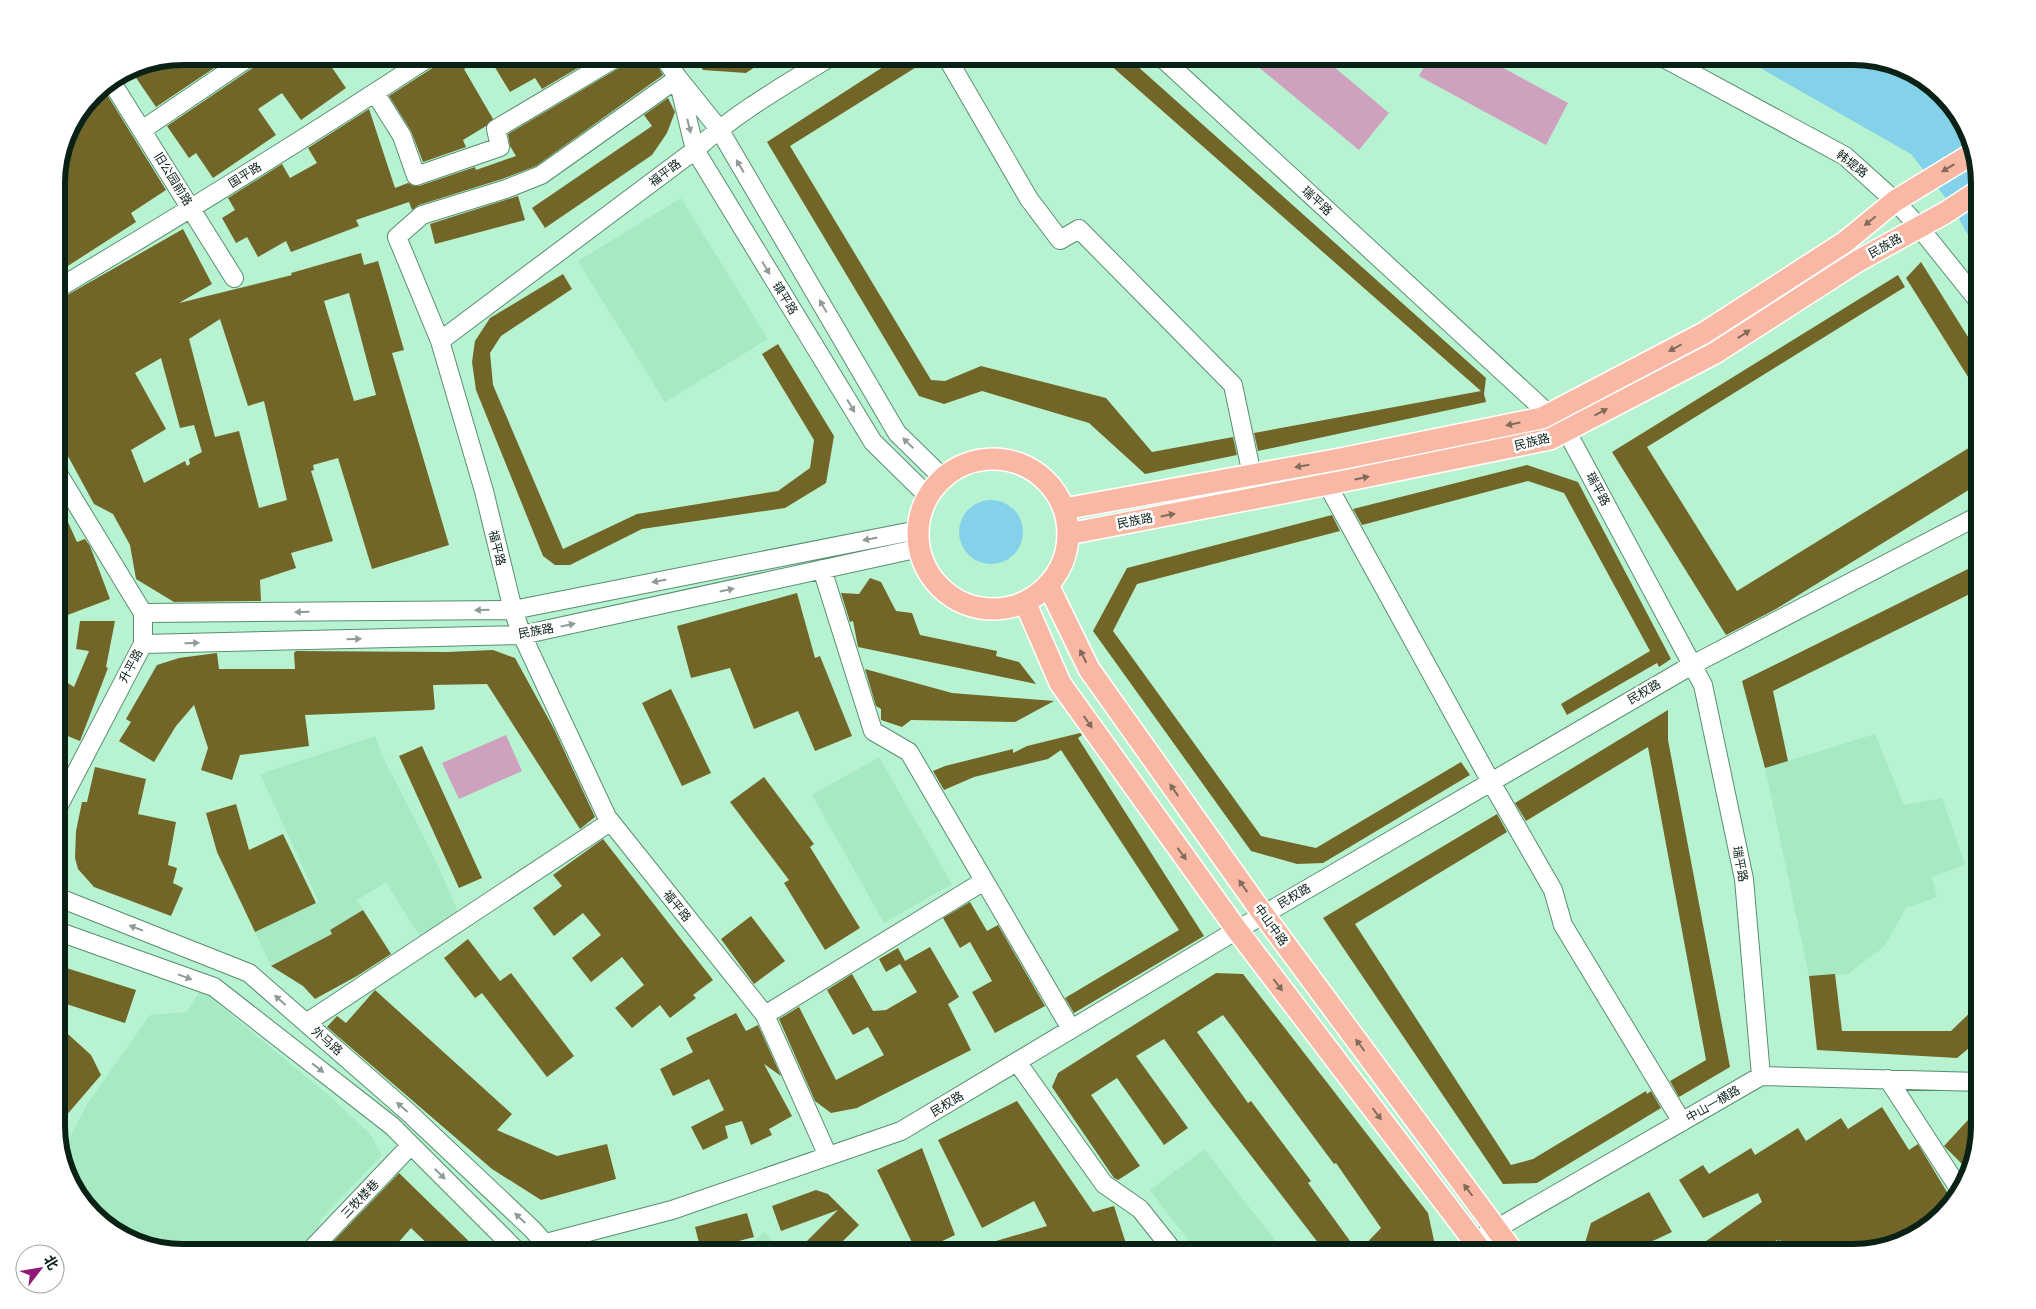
<svg xmlns="http://www.w3.org/2000/svg" width="2036" height="1309" font-family="'DejaVu Sans','Noto Sans SC',sans-serif">
<rect width="100%" height="100%" fill="#b8f3d1"/>
<!-- built -->
<path fill="#a7e9c3" d="M681 198 768 339 665 402 578 261Z
M1875 734 1904 805 1942 798 1965 865 1932 877 1937 897 1906 908 1884 947 1848 974 1809 976 1765 768Z
M375 736 382 755 434 857 459 914 420 937 386 882 357 900 363 910 330 930 332 934 271 966 255 932 319 902 260 774Z
M879 757 952 884 884 923 812 795Z
M201 990 332 1098 370 1134 382 1155 320 1220 316 1241 305 1253H183L113 1232 73 1189 62 1151 88 1103 150 1015 186 1012Z
M1204 1149 1285 1253H1198L1150 1190Z
M764 1232 785 1253H743Z"/>
<!-- green -->
<path fill="#cea1bf" d="M1245 56H1321L1389 113 1359 150Z
M1430 56H1481L1568 103 1546 145 1419 76Z
M506 735 522 771 459 799 442 763Z"/>
<!-- water -->
<path fill="#83d2ea" d="M1739 56H1853L1923 77 1963 120 1980 183V249L1966 232 1952 206 1911 154Z
M959 532a32 32 0 1 1 64 0a32 32 0 1 1-64 0Z"/>
<!-- building -->
<path fill="#716627" fill-rule="evenodd" d="M183 56H232L156 107 130 69 135 66Z
M261 56H324L346 88 301 120 282 93 258 109 276 135 213 178 196 153 189 158 167 126 257 65Z
M451 56H487L464 69 493 119 486 126 463 140 466 147 423 162 411 131 389 96Z
M488 56H598L542 89 535 78 510 92Z
M630 56H652L663 75 536 166 502 179 419 205 412 210 409 202 356 220 359 226 291 252 286 241 258 257 247 237 236 243 222 218 235 210 228 198 282 164 290 178 317 163 308 148 369 109 395 188 408 183 414 186H419L475 167 476 170 516 156 510 146 508 134 624 65Z
M694 56H771L746 73 703 70Z
M900 56H934L790 146 931 380 945 381 981 366 1106 398 1152 452 1233 437 1237 455 1145 474 1089 423 982 391 944 404 919 396 767 142Z
M1100 56H1126L1486 378 1484 394 1486 402 1258 451 1254 433 1481 391Z
M103 88 166 190 131 213 136 222 57 273V237L67 231 57 213V175L66 134 92 96Z
M668 98 675 112 667 133 652 155 545 228 532 208 652 126 644 115Z
M518 196 525 220 435 244 430 224Z
M183 229 212 284 179 303 292 275 291 273 361 253 364 265 378 261 404 350 392 353 449 545 372 569 338 458 313 465 314 470 311 471 333 541 291 553 296 568 260 580 261 601 174 602 136 579 130 545 113 514 94 504 57 436V300L62 298ZM349 293 376 395 354 401 324 301ZM220 319 248 406 264 401 287 500 259 508 239 431 215 437 189 339ZM161 358 180 428 194 425 202 452 189 459 190 464 187 466 185 461 144 483 131 450 166 429 135 373Z
M1921 262 1980 356V396L1906 278Z
M563 274 572 289 501 336 490 353 493 385 563 549 637 514 778 491 810 468 814 440 762 354 778 344 834 436 826 483 785 508 642 529 570 565H555L543 556 476 390 472 362 475 341 490 318Z
M1898 275 1905 287 1647 447 1737 591 1980 441V483L1776 609 1726 635 1612 452Z
M1527 465 1578 482 1671 659 1659 667 1657 663 1567 715 1561 704 1650 651 1564 493 1528 481 1362 525 1353 509Z
M57 498 77 542 85 539 90 546 110 599 57 619Z
M1332 515 1340 531 1137 584 1113 631 1261 836 1316 848 1461 762 1470 775 1323 863 1297 864 1251 851 1093 631 1127 568Z
M1980 563V589L1773 691 1788 761 1765 768 1742 681Z
M870 578 881 582 896 611 912 613 920 635 997 651 996 656 1019 662 1036 684 858 647 853 621 850 622 841 593 859 594Z
M797 593 815 658 820 656 852 736 815 751 798 711 754 729 730 668 691 678 677 626Z
M80 621H115L106 667 108 668 80 741 60 733 65 717 57 713V676L74 687 89 651 76 649Z
M493 650 515 658 554 729 595 817 580 829 487 684 433 685 435 708 433 710 305 715 309 746 240 755 232 780 201 770 208 748 194 705 176 726 154 762 119 741 131 722 126 719 157 665 179 658 217 653 219 669H295L294 653 296 651 447 652Z
M865 669 952 693 1054 701 1015 722 911 720 902 727 881 720V709L876 706Z
M671 689 711 773 682 786 642 703Z
M1668 710V740L1730 1067 1679 1097 1670 1081 1706 1060 1648 747 1526 821 1515 803Z
M1080 733 1082 735 1078 738 1204 936 1074 1013 1065 998 1179 930 1061 750 1048 759 974 777 944 790 933 771 945 766 1013 749V753L1027 746Z
M422 746 482 878 459 888 399 756Z
M95 767 146 779 138 814 176 822 168 865 177 868 173 883 183 888 171 916 94 887 78 869 75 858 76 831 82 802H87Z
M764 777 814 844 810 847 860 928 825 950 784 883 789 880 730 802Z
M236 804 249 850 283 834 316 903 255 932 217 852 206 813Z
M1497 814 1507 832 1355 924 1511 1165 1533 1159 1646 1091 1647 1094 1651 1091 1661 1108 1537 1183 1503 1184 1323 918Z
M603 839 713 980 693 995 696 998 670 1018 660 1005 632 1028 615 1008 644 985 622 957 591 982 572 958 601 935 583 913 554 936 533 908 562 886 553 875Z
M970 902 987 931 998 925 1045 1006 995 1033 972 992 992 981 970 942 960 948 943 918Z
M363 910 391 954 357 976 315 999 303 986 271 966 332 934 330 930Z
M751 916 785 961 754 984 721 939Z
M468 939 500 981 511 973 574 1056 547 1077 482 993 475 998 444 958Z
M930 947 959 997 948 1004 971 1050 857 1108 831 1113 815 1101 779 1019 799 1007 836 1080 884 1055 868 1027 853 1035 827 990 852 974 873 1011 886 1010 917 992 900 964 886 972 879 959 898 948 905 961Z
M57 965 136 990 125 1023 57 1001Z
M1216 973 1243 974 1428 1213 1435 1245 1426 1253H1326L1212 1105 1164 1039 1136 1056 1188 1128 1164 1145 1117 1078 1091 1095 1140 1166 1118 1180 1114 1178 1052 1087 1058 1073ZM1223 1015 1334 1164 1336 1163 1381 1228 1358 1252 1308 1183 1311 1181 1251 1101 1248 1103 1197 1032Z
M1835 974 1842 1031H1951L1980 1003V1039L1957 1058 1817 1050 1809 976Z
M375 990 512 1114 497 1130 557 1156 607 1144 616 1179 541 1200 492 1169 327 1027 337 1016 346 1023Z
M736 1013 746 1031 758 1025 781 1076 764 1064 792 1116 769 1129 772 1135 751 1145 742 1121 725 1126 728 1138 703 1150 691 1127 724 1110 709 1079 673 1096 660 1069 693 1052 686 1038Z
M57 1024 91 1055 101 1075 65 1117 57 1110V1088L65 1078 57 1071Z
M1017 1101 1093 1212 1114 1206 1129 1253H970L969 1249 1047 1226 1034 1201 982 1228 938 1140Z
M1882 1107 1909 1150 1918 1144 1953 1202 1916 1236 1853 1253H1788L1780 1240 1778 1242 1777 1240 1756 1253H1689L1762 1202 1758 1193 1703 1218 1679 1180 1703 1165 1709 1174 1751 1148 1755 1155 1798 1128 1806 1141 1841 1118 1848 1129Z
M1980 1107V1126L1967 1169 1944 1146Z
M922 1148 955 1235 917 1253 877 1170Z
M399 1173 481 1253H437L411 1228 389 1253H332L327 1248Z
M816 1190 828 1194 859 1225 831 1253H795L838 1210 781 1231 772 1206Z
M1649 1192 1672 1232 1627 1253H1582L1591 1223Z
M747 1213 754 1237 701 1251 695 1227Z"/>
<g fill="none" stroke-linecap="round" stroke-linejoin="round">
<defs>
<path id="minor" d="M663 56 678 78 719 129 897 433 943 478
M946 56 1029 199 1060 240 1079 229 1233 385 1252 475
M1160 56 1566 430 1703 685 1744 879 1761 1076
M1660 56 1845 156 1895 201 1919 227 1980 303
M111 81 234 278
M679 84 695 150 873 442 928 496
M375 93 402 136 416 176 500 147 496 129 619 56
M142 130 251 56
M57 289C183 214 308 137 431 56
M440 341 397 237 422 215 506 189 541 175 678 78
M57 472 143 613V644L57 809
M1327 484 1491 782 1553 890 1563 925 1682 1122
M822 569 873 731 909 752 1071 1029
M143 613 513 610 918 530
M143 644 522 635 920 548
M57 897 249 973 408 1112 532 1229 552 1251
M57 931 214 987 392 1126 519 1253
M765 1015 984 881
M306 1023 610 822
M1017 1062 1104 1184 1140 1209 1175 1253
M1888 1079 1960 1190
M828 1156 765 1015 607 817 522 635 513 610 484 491 440 341 695 150C737 112 785 85 832 56
M308 1253 411 1145
M536 1253 546 1243 672 1210 901 1131 1237 930 1692 665 1980 515
M1462 1253 1475 1241 1761 1076 1980 1082"/>
<path id="major" d="M918 534a75 75 0 1 1 150 0a75 75 0 1 1-150 0Z
M1064 509 1340 459 1542 418 1704 333 1845 242 1895 201 1972 154
M1068 534 1344 481 1550 439 1715 353 1858 261 1945 213 1980 190
M1048 585 1089 669 1263 914 1514 1253
M1025 602 1060 683 1237 930 1483 1253"/>
</defs>
<!-- minor casing -->
<use href="#minor" stroke="#578e70" stroke-width="20"/>
<!-- major casing -->
<use href="#major" stroke="#fff" stroke-width="24"/>
<!-- minor -->
<use href="#minor" stroke="#fff" stroke-width="18"/>
<!-- major -->
<use href="#major" stroke="#f8b8a3" stroke-width="21"/>
</g>
<!-- one-way arrows -->
<defs><path id="oneway-solid" d="M-6-.8H1V-3.2L6.5 0L1 3.2V.8H-6Z" transform="scale(1.25)"/></defs>
<g fill="#919b96">
<use href="#oneway-solid" transform="translate(689 126) rotate(76)"/>
<use href="#oneway-solid" transform="translate(740 166) rotate(-120)"/>
<use href="#oneway-solid" transform="translate(766 268) rotate(59)"/>
<use href="#oneway-solid" transform="translate(823 306) rotate(-120)"/>
<use href="#oneway-solid" transform="translate(851 406) rotate(59)"/>
<use href="#oneway-solid" transform="translate(908 443) rotate(-136)"/>
<use href="#oneway-solid" transform="translate(870 539) rotate(169)"/>
<use href="#oneway-solid" transform="translate(659 581) rotate(169)"/>
<use href="#oneway-solid" transform="translate(727 590) rotate(-12)"/>
<use href="#oneway-solid" transform="translate(482 610) rotate(179)"/>
<use href="#oneway-solid" transform="translate(302 612) rotate(179)"/>
<use href="#oneway-solid" transform="translate(568 625) rotate(-12)"/>
<use href="#oneway-solid" transform="translate(354 639) rotate(-1)"/>
<use href="#oneway-solid" transform="translate(192 643) rotate(-1)"/>
<use href="#oneway-solid" transform="translate(136 928) rotate(-159)"/>
<use href="#oneway-solid" transform="translate(185 977) rotate(20)"/>
<use href="#oneway-solid" transform="translate(280 1000) rotate(-139)"/>
<use href="#oneway-solid" transform="translate(318 1068) rotate(38)"/>
<use href="#oneway-solid" transform="translate(402 1107) rotate(-139)"/>
<use href="#oneway-solid" transform="translate(440 1174) rotate(45)"/>
<use href="#oneway-solid" transform="translate(520 1218) rotate(-137)"/>
</g>
<g fill="#816c5c">
<use href="#oneway-solid" transform="translate(1948 168) rotate(149)"/>
<use href="#oneway-solid" transform="translate(1870 221) rotate(141)"/>
<use href="#oneway-solid" transform="translate(1744 334) rotate(-33)"/>
<use href="#oneway-solid" transform="translate(1675 348) rotate(152)"/>
<use href="#oneway-solid" transform="translate(1601 412) rotate(-28)"/>
<use href="#oneway-solid" transform="translate(1513 424) rotate(168)"/>
<use href="#oneway-solid" transform="translate(1302 466) rotate(170)"/>
<use href="#oneway-solid" transform="translate(1362 478) rotate(-12)"/>
<use href="#oneway-solid" transform="translate(1168 515) rotate(-11)"/>
<use href="#oneway-solid" transform="translate(1083 656) rotate(-116)"/>
<use href="#oneway-solid" transform="translate(1088 722) rotate(55)"/>
<use href="#oneway-solid" transform="translate(1174 790) rotate(-125)"/>
<use href="#oneway-solid" transform="translate(1182 854) rotate(54)"/>
<use href="#oneway-solid" transform="translate(1243 886) rotate(-125)"/>
<use href="#oneway-solid" transform="translate(1278 985) rotate(53)"/>
<use href="#oneway-solid" transform="translate(1360 1045) rotate(-127)"/>
<use href="#oneway-solid" transform="translate(1377 1114) rotate(53)"/>
<use href="#oneway-solid" transform="translate(1468 1190) rotate(-127)"/>
</g>
<g text-anchor="middle" dominant-baseline="central" stroke-width="5" stroke-linejoin="round" paint-order="stroke">
<!-- street labels -->
<g font-size="12" fill="#0a2115" stroke="#fff">
<text transform="translate(1852 164) rotate(38)">韩堤路</text>
<text transform="translate(665 173) rotate(-37)">福平路</text>
<text transform="translate(245 175) rotate(-32)">国平路</text>
<text transform="translate(173 179) rotate(58)">旧公园前路</text>
<text transform="translate(1317 201) rotate(43)">瑞平路</text>
<text transform="translate(1885 246) rotate(-29)">民族路</text>
<text transform="translate(785 298) rotate(59)">镇平路</text>
<text transform="translate(1532 442) rotate(-14)">民族路</text>
<text transform="translate(1598 489) rotate(62)">瑞平路</text>
<text transform="translate(1135 521) rotate(-11)">民族路</text>
<text transform="translate(497 548) rotate(76)">福平路</text>
<text transform="translate(536 631) rotate(-10)">民族路</text>
<text transform="translate(131 666) rotate(-62)">升平路</text>
<text transform="translate(1644 692) rotate(-30)">民权路</text>
<text transform="translate(1740 864) rotate(79)">瑞平路</text>
<text transform="translate(1294 896) rotate(-30)">民权路</text>
<text transform="translate(677 906) rotate(51)">福平路</text>
<text transform="translate(1271 925) rotate(54)">中山中路</text>
<text transform="translate(327 1041) rotate(41)">外马路</text>
<text transform="translate(947 1104) rotate(-31)">民权路</text>
<text transform="translate(1713 1104) rotate(-30)">中山一横路</text>
<text transform="translate(360 1199) rotate(-46)">三牧楼巷</text>
</g>
</g>
<!-- crop -->
<path d="M0 0H2036V1309H0ZM183 65H1853A118 118 0 0 1 1971 183V1126A118 118 0 0 1 1853 1244H183A118 118 0 0 1 65 1126V183A118 118 0 0 1 183 65Z" fill="#fff" fill-rule="evenodd"/>
<path fill="none" stroke="#0a2115" stroke-width="6" d="M183 65H1853A118 118 0 0 1 1971 183V1126A118 118 0 0 1 1853 1244H183A118 118 0 0 1 65 1126V183A118 118 0 0 1 183 65Z"/>
<!-- north arrow -->
<g transform="translate(40 1269) rotate(59)"><circle r="24" fill="#ffffff" stroke="#9da6a1"/>
<path d="M0-4L9 19L0 12L-9 19Z" fill="#901876"/>
<text y="-8" font-size="14" font-weight="bold" text-anchor="middle" fill="#0a2115">北</text>
</g>
</svg>
